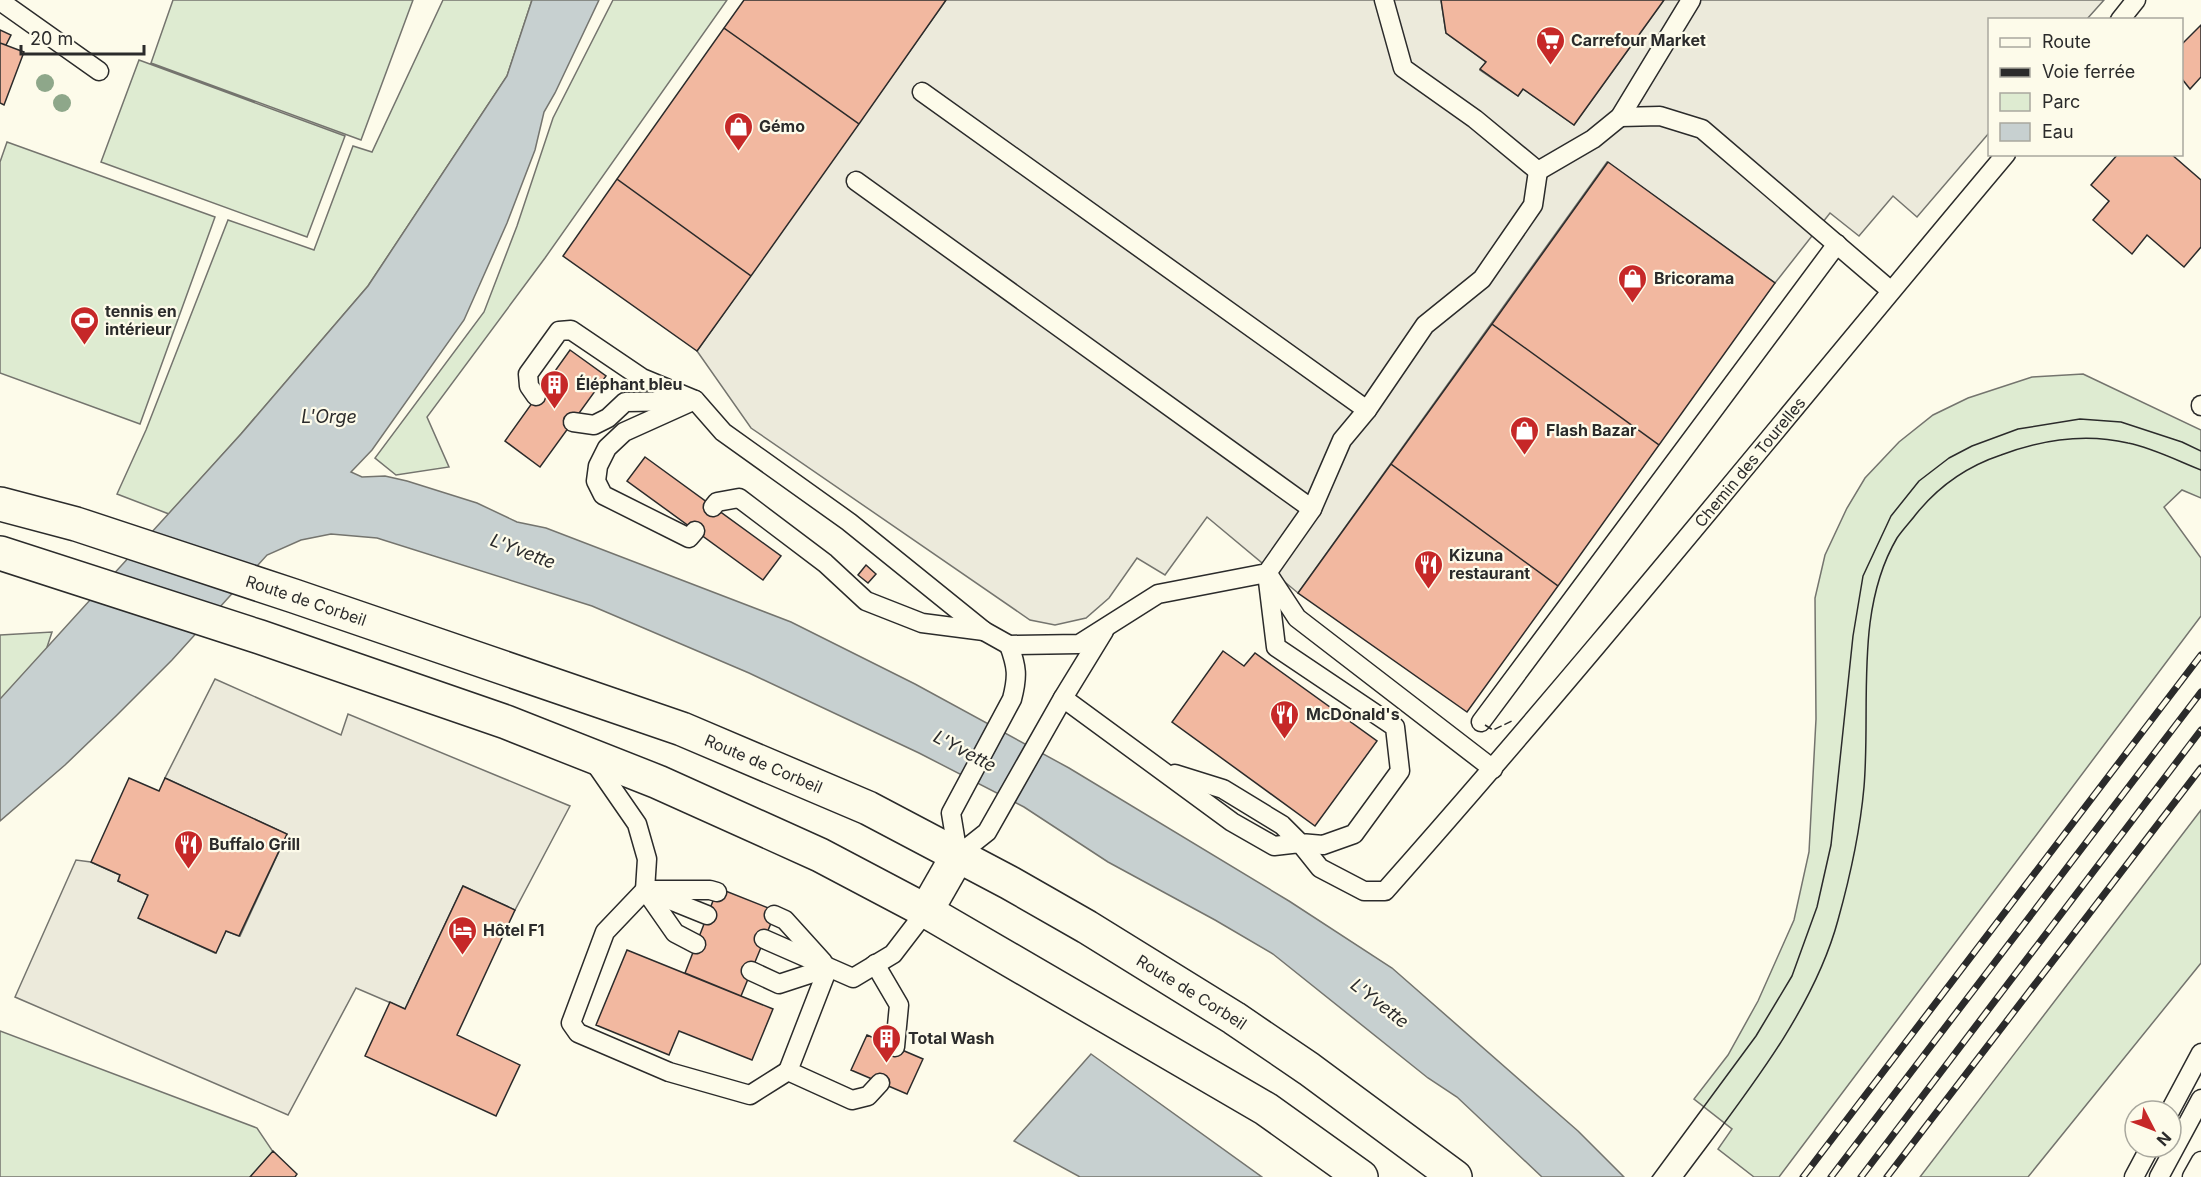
<svg xmlns="http://www.w3.org/2000/svg" width="2201" height="1177" font-family="Inter,sans-serif">
<rect width="100%" height="100%" fill="#fdfbea"/>
<!-- green -->
<path fill="#deebd1" stroke="#74746e" stroke-width="1.5" d="M173 0H413L361 140 151 63Z
M443 0H532L507 76 368 286 241 434 169 514 117 494 146 430 228 220 314 250 353 146 372 152Z
M613 0H727L545 258 427 417 449 467 396 475 375 458 484 312 517 226 553 118Z
M139 60 345 136 307 237 101 162Z
M7 142 215 217 140 424 0 373V162Z
M2083 374 2201 430V498L2182 490 2164 507 2201 558V616L1779 1177H1754L1718 1149 1732 1129 1694 1099 1728 1055 1758 1001 1794 920 1809 852 1816 719 1815 598 1825 555 1847 508 1865 478 1899 442 1933 415 1968 398 2032 377Z
M52 632 0 790V635Z
M2201 810V963L2028 1177H1920Z
M0 1031 257 1128 290 1177H0Z"/>
<!-- parking -->
<path fill="#eceadb" stroke="#74746e" stroke-width="1.5" d="M946 0H1441L1446 33 1486 62 1480 70 1518 96 1523 89 1574 125 1664 0H2104L2087 19 1990 20 1989 133 1917 217 1893 196 1859 236 1830 213 1775 283 1607 162 1298 593 1207 517 1165 575 1137 558 1109 598 1086 618 1055 625 1030 620 751 428 697 351Z
M215 679 341 735 348 714 570 806 515 910 463 886 405 1009 356 988 288 1115 15 997 76 860 91 862 120 875 118 881 148 895 139 918 215 953 226 931 240 936 287 834 165 778Z"/>
<!-- water -->
<path fill="#c7d0d0" stroke="#74746e" stroke-width="1.5" d="M532 0H599L555 93 544 112 535 150 507 223 464 320 372 450 351 472 362 477 385 476 407 481 477 503 517 522 546 528 791 622 915 684 1069 768 1289 901 1392 968 1578 1131 1624 1177H1542L1457 1097 1428 1078 1273 954 1215 920 1108 862 1024 807 919 753 749 673 592 606 377 538 331 534 301 540 267 555 172 660 116 716 65 765 0 821V699L241 434 368 286 507 76Z
M1091 1054 1262 1177H1080L1014 1141Z"/>
<!-- building -->
<path fill="#f2b8a0" stroke="#2b2b2b" stroke-width="1.5" d="M744 0H946L859 124 724 28Z
M1441 0H1664L1574 125 1523 89 1518 96 1480 69 1486 62 1446 33Z
M2201 25V77L2190 89 2182 79V44Z
M724 28 859 124 751 276 617 179Z
M0 30 11 35 6 45 0 43Z
M0 43 24 52 4 105 0 103Z
M2118 154H2171L2201 180V247L2184 267 2147 235 2132 254 2093 220 2109 201 2091 185Z
M1608 162 1775 283 1659 445 1492 324Z
M617 179 751 276 697 351 563 256Z
M1492 324 1659 445 1558 586 1391 464Z
M570 350 606 376 540 467 505 441Z
M645 457 781 556 763 580 627 481Z
M1391 464 1558 586 1467 712 1298 593Z
M866 565 876 574 868 583 858 575Z
M1223 651 1244 666 1255 653 1377 741 1315 826 1172 722Z
M129 778 159 791 165 778 287 834 239 936 226 931 216 953 138 918 148 895 118 881 120 875 91 862Z
M463 886 515 910 457 1035 520 1065 496 1116 365 1056 390 1002 405 1009Z
M718 888 776 911 741 996 685 973Z
M627 950 773 1009 752 1060 679 1031 669 1055 596 1025Z
M867 1035 923 1059 907 1094 851 1070Z
M273 1151 297 1174 295 1177H250Z"/>
<g fill="none" stroke-linecap="round" stroke-linejoin="round">
<defs>
<g id="lane">
<path d="M1384 0 1403 68 1475 119 1538 171"/>
<path d="M0 1 99 71"/>
<path d="M2120 20 2136 0"/>
<path d="M922 92 1367 410"/>
<path d="M1620 117 1660 116 1702 129 1890 290"/>
<path d="M1538 171 1593 139 1620 117 1691 0"/>
<path d="M856 181 1312 509"/>
<path d="M536 396 529 386 528 374 559 331 571 330 642 378 695 400 723 432 849 522 984 631 1009 645 1079 644 1158 594 1267 573 1312 509 1342 440 1367 410 1425 325 1482 279 1533 205 1538 171"/>
<path d="M2201 405V406"/>
<path d="M573 422 594 425 608 418 625 402 687 401"/>
<path d="M713 507 717 502 739 498 825 563 866 601 922 623 984 631"/>
<path d="M695 531 689 538 603 495 596 481 598 466 607 448 624 432 695 400"/>
<path d="M1270 577 1297 618 1493 769"/>
<path d="M1009 645C1017 667 1018 676 1012 699L951 813 958 855 987 832 1063 698 1104 631"/>
<path id="s1" d="M1063 698 1232 822 1274 846 1300 843 1320 868 1364 891H1385C1598 651 1799 400 2006 154"/>
<path d="M1481 722 1837 244"/>
<path d="M592 759 637 824 647 859 645 890 707 915"/>
<path d="M1175 774 1223 789 1282 825 1300 843 1323 845 1354 834 1400 771 1395 727 1276 647 1267 573"/>
<path d="M645 890 675 933 696 944"/>
<path d="M717 892 710 890H645L605 932 571 1023 578 1033 669 1072 750 1095 788 1071"/>
<path d="M774 915 785 920 823 962"/>
<path d="M764 939 853 978 893 954 926 911"/>
<path d="M875 964 899 1005 895 1047"/>
<path d="M828 968 788 1071 852 1100 868 1096 880 1083"/>
<path d="M751 971 779 984 828 968"/>
<path d="M2170 1111 2201 1053"/>
<path d="M2134 1177 2150 1147"/>
<path d="M2159 1177 2201 1099"/>
<path d="M2192 1177 2201 1161"/>
</g>
<g id="secondary">
<path id="s2" d="M0 504 76 524 294 596 682 729 868 808 1010 883 1087 927 1234 1018 1309 1069 1455 1177"/>
<path d="M0 553 260 637 506 722 658 782 820 855 926 911 1266 1109 1361 1177"/>
<path d="M926 911 958 855"/>
</g>
</defs>
<!-- lane casing -->
<use href="#lane" stroke="#2b2b2b" stroke-width="21"/>
<!-- secondary casing -->
<use href="#secondary" stroke="#2b2b2b" stroke-width="36"/>
<!-- lane -->
<use href="#lane" stroke="#fdfbea" stroke-width="18"/>
<!-- secondary -->
<use href="#secondary" stroke="#fdfbea" stroke-width="33"/>
<!-- tram -->
<path stroke="#2b2b2b" stroke-width="1.5" d="M1652 1177 1756 1036 1792 976 1817 907 1831 845 1853 636 1863 576 1891 516 1919 481 1949 458 1972 446 2018 429 2080 419 2121 422 2182 442 2201 451
M1684 1177C1741 1100 1813 1013 1838 920 1850 877 1860 832 1864 787 1871 705 1854 611 1897 538 1903 529 1911 521 1917 513 1939 486 1968 466 2001 455 2041 440 2085 433 2128 443 2153 448 2178 461 2201 470"/>
<defs>
<path id="rail" d="M1803 1177 2201 655
M1831 1177 2201 692
M1861 1177 2201 730
M1887 1177 2201 768"/>
</defs>
<!-- rail casing -->
<use href="#rail" stroke="#2b2b2b" stroke-width="7"/>
<!-- rail -->
<use href="#rail" stroke="#fdfbea" stroke-width="4.5" stroke-dasharray="14" stroke-linecap="butt"/>
<!-- fence -->
<path stroke="#2b2b2b" stroke-width="1.5" stroke-dasharray="8 3" stroke-linecap="butt" d="M1485 725 1493 730 1514 720"/>
</g>
<!-- trees -->
<g fill="#8ea78a">
<circle cx="45" cy="83" r="9"/>
<circle cx="62" cy="103" r="9"/>
</g>
<!-- icons -->
<defs>
<symbol id="supermarket-pin" viewBox="-11 -11 22 30"><path d="M0 17L-7.5 6A9.5 9.5 0 1 1 7.5 6Z" fill="#c62828" stroke="#fdfbea"/><path d="M-6-5.5h2.5l.6 2H6L4.5 2H-2.5L-4.4-4H-6ZM-1.5 3.2a1.3 1.3 0 1 0 .1 0ZM3 3.2a1.3 1.3 0 1 0 .1 0Z" fill="#fff"/></symbol>
<symbol id="shop-pin" viewBox="-11 -11 22 30"><path d="M0 17L-7.5 6A9.5 9.5 0 1 1 7.5 6Z" fill="#c62828" stroke="#fdfbea"/><path d="M-5-2.5h2.3a2.7 3.5 0 0 1 5.4 0H5L5.5 6h-11ZM-1.5-2.5h3a1.5 2.3 0 0 0-3 0Z" fill="#fff"/></symbol>
<symbol id="stadium-pin" viewBox="-11 -11 22 30"><path d="M0 17L-7.5 6A9.5 9.5 0 1 1 7.5 6Z" fill="#c62828" stroke="#fdfbea"/><path d="M0-5a6.5 5 0 1 0 0 10a6.5 5 0 1 0 0-10ZM-3.5-1.8h7v3.6h-7Z" fill="#fff"/></symbol>
<symbol id="building-pin" viewBox="-11 -11 22 30"><path d="M0 17L-7.5 6A9.5 9.5 0 1 1 7.5 6Z" fill="#c62828" stroke="#fdfbea"/><path d="M-4-6H4V6H1V3H-1V6H-4ZM-2.5-4.3h1.7v1.8h-1.7ZM.8-4.3h1.7v1.8H.8ZM-2.5-1h1.7V.8h-1.7ZM.8-1h1.7V.8H.8Z" fill="#fff"/></symbol>
<symbol id="restaurant-pin" viewBox="-11 -11 22 30"><path d="M0 17L-7.5 6A9.5 9.5 0 1 1 7.5 6Z" fill="#c62828" stroke="#fdfbea"/><path d="M-5-6h1v4h1v-4h1v4h1v-4h1v5L-1.5 .5V6h-2V.5L-5-1ZM5-6V6H3V1.5H1.5Q1.5-4 5-6Z" fill="#fff"/></symbol>
<symbol id="hotel-pin" viewBox="-11 -11 22 30"><path d="M0 17L-7.5 6A9.5 9.5 0 1 1 7.5 6Z" fill="#c62828" stroke="#fdfbea"/><path d="M-6-4.5h1.5V1H6V5H4.5V3h-9V5H-6ZM-4 0a1.8 1.8 0 1 1 3.6 0ZM.5 0V-2.5h3Q6-2.5 6 0Z" fill="#fff"/></symbol>
</defs>
<g fill-rule="evenodd">
<use href="#supermarket-pin" x="1534" y="24" width="33" height="45"/>
<use href="#shop-pin" x="722" y="110" width="33" height="45"/>
<use href="#shop-pin" x="1616" y="262" width="33" height="45"/>
<use href="#stadium-pin" x="68" y="304" width="33" height="45"/>
<use href="#building-pin" x="538" y="368" width="33" height="45"/>
<use href="#shop-pin" x="1508" y="414" width="33" height="45"/>
<use href="#restaurant-pin" x="1412" y="548" width="33" height="45"/>
<use href="#restaurant-pin" x="1268" y="698" width="33" height="45"/>
<use href="#restaurant-pin" x="172" y="828" width="33" height="45"/>
<use href="#hotel-pin" x="446" y="914" width="33" height="45"/>
<use href="#building-pin" x="870" y="1022" width="33" height="45"/>
</g>
<g text-anchor="middle" dominant-baseline="central" stroke-width="4.5" stroke-linejoin="round" paint-order="stroke">
<!-- poi labels -->
<g font-size="16" font-weight="bold" fill="#2b2b2b" stroke="#fdfbea" text-anchor="start">
<text x="1571" y="40">Carrefour Market</text>
<text x="759" y="126">Gémo</text>
<text x="1654" y="278">Bricorama</text>
<text x="105" y="311">tennis en<tspan x="105" dy="18">intérieur</tspan></text>
<text x="576" y="384">Éléphant bleu</text>
<text x="1546" y="430">Flash Bazar</text>
<text x="1449" y="555">Kizuna<tspan x="1449" dy="18">restaurant</tspan></text>
<text x="1306" y="714">McDonald's</text>
<text x="209" y="844">Buffalo Grill</text>
<text x="483" y="930">Hôtel F1</text>
<text x="908" y="1038">Total Wash</text>
</g>
<!-- street labels -->
<g font-size="16" fill="#2b2b2b" stroke="#fdfbea">
<text stroke="none"><textPath href="#s1" startOffset="950">Chemin des Tourelles</textPath></text>
<text stroke="none"><textPath href="#s2" startOffset="321">Route de Corbeil</textPath></text>
<text stroke="none"><textPath href="#s2" startOffset="807">Route de Corbeil</textPath></text>
<text stroke="none"><textPath href="#s2" startOffset="1293">Route de Corbeil</textPath></text>
</g>
<!-- water labels -->
<g font-size="18" font-style="italic" fill="#2b2b2b" stroke="#fdfbea">
<text x="329" y="416">L'Orge</text>
<text transform="translate(523 551) rotate(21)">L'Yvette</text>
<text transform="translate(965 751) rotate(28)">L'Yvette</text>
<text transform="translate(1380 1003) rotate(38)">L'Yvette</text>
</g>
</g>
<!-- legend -->
<rect x="1988" y="18" width="195" height="138" fill="#fdfbea" stroke="#a9a89e" stroke-width="1.5"/>
<rect x="2000" y="38" width="30" height="9" fill="#fdfbea" stroke="#a9a89e" stroke-width="1.5"/>
<text x="2042" y="48" font-size="18" fill="#2b2b2b">Route</text>
<rect x="2000" y="68" width="30" height="9" fill="#2b2b2b" stroke="#a9a89e" stroke-width="1.5"/>
<text x="2042" y="78" font-size="18" fill="#2b2b2b">Voie ferrée</text>
<rect x="2000" y="93" width="30" height="18" fill="#deebd1" stroke="#a9a89e" stroke-width="1.5"/>
<text x="2042" y="108" font-size="18" fill="#2b2b2b">Parc</text>
<rect x="2000" y="123" width="30" height="18" fill="#c7d0d0" stroke="#a9a89e" stroke-width="1.5"/>
<text x="2042" y="138" font-size="18" fill="#2b2b2b">Eau</text>
<!-- north arrow -->
<g transform="translate(2153 1129) rotate(132)"><circle r="28" fill="#fdfbea" stroke="#a9a89e" stroke-width="1.5"/>
<path d="M0-4.5L10 22L0 15L-10 22Z" fill="#c62828"/>
<text y="-9" font-size="16" font-weight="bold" text-anchor="middle" fill="#2b2b2b">N</text>
</g>
<!-- scale -->
<path d="M21 45v9h123v-9" fill="none" stroke="#2b2b2b" stroke-width="3"/>
<text x="30" y="45" font-size="18" fill="#2b2b2b" stroke="#fdfbea" stroke-width="4.5" paint-order="stroke">20 m</text>
</svg>
